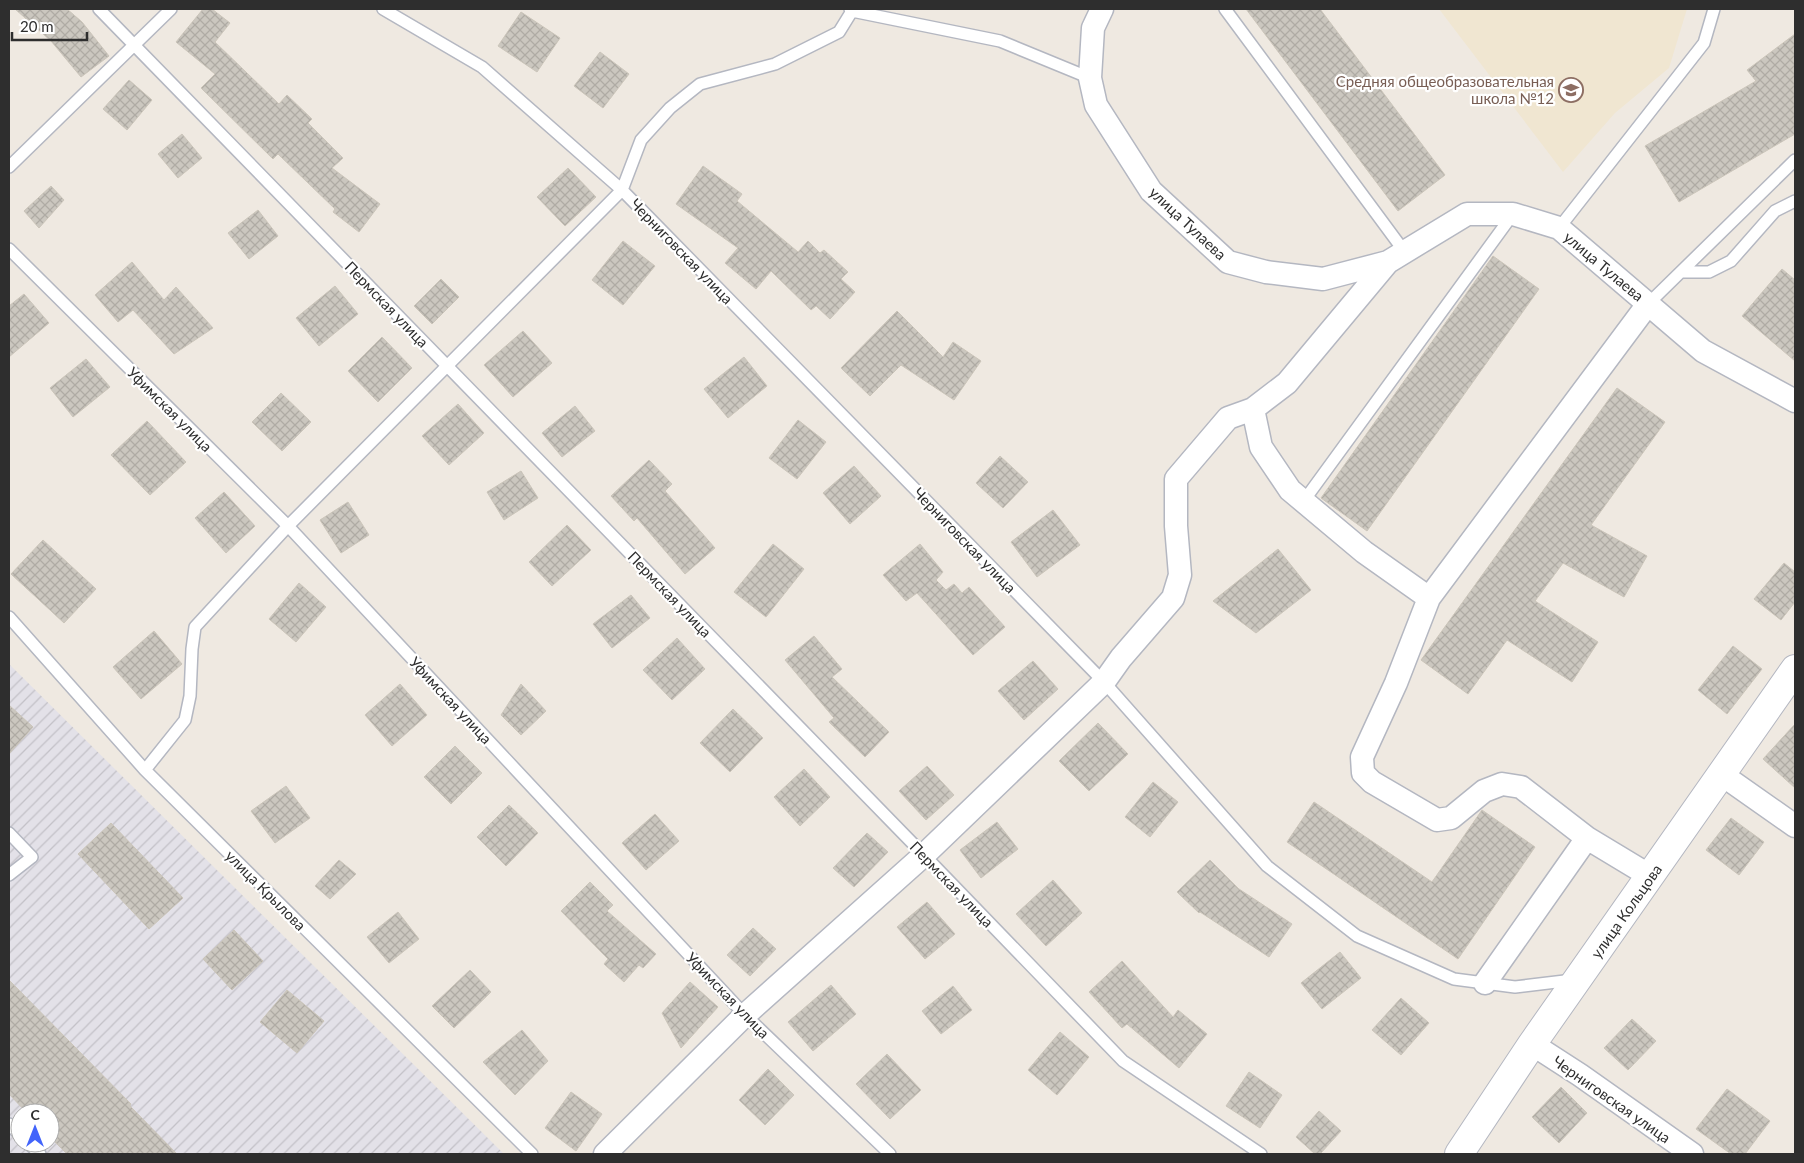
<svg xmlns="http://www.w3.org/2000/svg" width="1804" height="1163" font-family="Lato,sans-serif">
<defs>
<pattern id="industrial-furrows" width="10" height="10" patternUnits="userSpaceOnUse" patternTransform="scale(1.25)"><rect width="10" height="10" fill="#e3e1e8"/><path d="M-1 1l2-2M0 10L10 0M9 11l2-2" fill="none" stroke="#c3c1c7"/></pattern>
<pattern id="building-cross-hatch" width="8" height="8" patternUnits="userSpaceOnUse" patternTransform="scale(1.25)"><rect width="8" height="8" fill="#cbc7bf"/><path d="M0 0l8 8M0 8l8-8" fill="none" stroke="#afaba4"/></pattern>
</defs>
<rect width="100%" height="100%" fill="#efe9e1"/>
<!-- industrial -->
<path fill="url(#industrial-furrows)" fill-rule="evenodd" d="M9 664 127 781 504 1154H9ZM20 1113H50V1143H20Z"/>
<!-- education -->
<path fill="#f0e6d1" d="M1439 9H1687L1669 68 1615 113 1563 172Z"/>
<!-- building -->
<path fill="url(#building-cross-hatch)" stroke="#cbc5ba" d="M15 9H67L82 22 109 56 81 77 51 41Z
M203 9H212L230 23 215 42 279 104 287 95 312 119 308 123 343 158 332 168 380 204 359 232 333 212 335 209 278 154 273 159 201 88 215 74 176 42Z
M1246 9H1320L1445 175 1398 211Z
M521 12 560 38 537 72 498 46Z
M1795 34V134L1679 202 1645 146 1756 81 1747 70Z
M600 52 629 74 603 108 574 86Z
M129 80 152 100 127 130 103 109Z
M182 134 202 158 178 178 158 154Z
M703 166 742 194 737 201 798 252 808 241 820 253 824 250 848 272 841 279 855 292 830 319 816 306 811 310 771 271 756 289 725 263 738 248 676 204Z
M568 168 596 197 565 226 537 197Z
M51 186 64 200 39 228 24 211Z
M258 210 278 236 249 259 228 233Z
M623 241 655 266 623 305 592 280Z
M1493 256 1539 289 1367 531 1321 498Z
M132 262 164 300 176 287 213 328 174 354 133 310 118 322 95 295Z
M1782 269 1795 280V361L1742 316Z
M441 279 459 297 432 324 414 306Z
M335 286 358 314 319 346 296 318Z
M24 294 49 323 9 357V306Z
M897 311 943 357 953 342 981 361 954 400 901 365 870 396 841 368Z
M523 331 552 363 513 397 484 365Z
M382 337 412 368 378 402 348 371Z
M744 357 767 386 728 418 704 389Z
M86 359 110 387 73 417 50 388Z
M1617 388 1665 422 1591 525 1647 556 1624 597 1563 563 1535 601 1598 642 1572 682 1507 640 1468 694 1421 660Z
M281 393 311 422 282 451 252 422Z
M458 404 484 433 449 465 422 436Z
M575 406 595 431 562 457 542 433Z
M798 420 826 442 797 479 769 458Z
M147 421 186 462 150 495 111 455Z
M1000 456 1028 482 1003 508 976 483Z
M649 460 672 484 665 491 715 548 685 574 637 518 634 521 611 496Z
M854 466 881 496 850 524 823 493Z
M521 471 538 498 504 520 487 492Z
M224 492 255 526 226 553 195 518Z
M348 502 369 535 341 553 320 520Z
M1053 510 1080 545 1037 577 1011 542Z
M567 525 591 550 552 586 529 562Z
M43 540 96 589 64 623 11 574Z
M773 544 804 569 766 617 734 592Z
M920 544 943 572 936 580 946 590 954 584 962 593 969 587 1005 627 973 655 917 593 906 601 883 575Z
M1278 549 1311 590 1256 633 1213 601Z
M1784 563 1795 572V602L1781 620 1754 599Z
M299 583 326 607 296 642 269 619Z
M631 595 650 618 612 648 593 624Z
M154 631 182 664 141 699 113 667Z
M814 636 842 669 832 677 889 732 865 757 829 722 834 718 785 660Z
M677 638 705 669 672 700 643 670Z
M1733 646 1762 669 1727 714 1698 690Z
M1033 661 1058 689 1024 720 998 691Z
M400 684 427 715 392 746 365 715Z
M521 684 546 711 521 735 501 715Z
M9 705 33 727 9 754Z
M733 709 763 738 730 772 700 743Z
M1098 723 1128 754 1089 791 1059 761Z
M1795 724V788L1763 759Z
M455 746 482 773 451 804 424 777Z
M927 766 954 795 926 820 899 791Z
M804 769 830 797 800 826 774 797Z
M1153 782 1178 802 1150 837 1125 817Z
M286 786 310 818 275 843 251 811Z
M1314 802 1432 882 1482 810 1535 847 1458 959 1287 842Z
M509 805 538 833 506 866 477 837Z
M655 814 679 841 646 870 622 843Z
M1731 818 1764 842 1739 875 1706 850Z
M997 822 1018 849 981 878 960 850Z
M111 823 183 898 149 929 78 854Z
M867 833 888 852 854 887 833 868Z
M339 860 356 874 330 899 315 886Z
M1210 860 1239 889 1292 924 1269 957 1200 912 1199 913 1177 892Z
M1053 880 1082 913 1046 946 1016 914Z
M590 882 613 905 607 911 656 954 643 968 639 965 624 982 604 964 608 959 561 911Z
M927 902 955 934 925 959 897 927Z
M398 912 419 939 389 963 367 937Z
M753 928 776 949 750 976 727 955Z
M234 930 263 961 232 990 203 959Z
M1340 952 1361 978 1322 1009 1301 983Z
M1122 961 1173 1017 1178 1010 1207 1034 1179 1068 1127 1024 1122 1028 1089 992Z
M470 970 491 992 454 1028 432 1006Z
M9 980 131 1104 130 1106 177 1154H67L50 1137V1113H27L9 1094Z
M690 982 718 1007 681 1048 662 1013Z
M831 985 856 1014 813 1051 788 1022Z
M953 986 972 1010 941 1034 922 1011Z
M287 990 324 1021 297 1053 260 1022Z
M1401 998 1429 1023 1401 1055 1372 1030Z
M1632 1019 1656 1041 1628 1070 1604 1048Z
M522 1030 548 1061 515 1095 483 1062Z
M1060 1032 1089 1057 1057 1095 1028 1070Z
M887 1054 921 1090 890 1119 856 1084Z
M768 1069 794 1095 765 1125 739 1100Z
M1249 1072 1282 1095 1260 1128 1226 1106Z
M1561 1087 1587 1113 1559 1143 1532 1117Z
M1727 1089 1770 1121 1745 1154H1731L1696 1129Z
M571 1092 602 1114 576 1151 545 1128Z
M1319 1111 1341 1131 1320 1154H1315L1296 1137Z"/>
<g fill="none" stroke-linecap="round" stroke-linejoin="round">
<defs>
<path id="service" d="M99 9 924 855 1123 1061 1261 1154
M383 9 482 67 622 190 1104 682 1267 866 1357 936 1454 979 1515 987 1573 980
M850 9 852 11 1000 41 1090 78
M1225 9 1404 251
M9 167 171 9
M1559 228 1704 43 1714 9
M9 249 288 526 745 1015 890 1154
M1681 272H1709L1731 261 1775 211 1795 201
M1648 304 1795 160
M1303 502 1513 214
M9 617 145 770 532 1154
M145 770 185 720 190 696 192 649 195 627 288 526 622 190 641 140 670 108 700 84 775 64 839 32 852 11
M9 833 32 857 9 875
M9 1124 20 1135
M28 1143 40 1154"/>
<path id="minor" d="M1102 9 1093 28 1090 78 1096 105 1151 191 1228 262 1266 272 1323 279 1388 262 1467 214H1513L1559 228 1703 351 1795 401
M1648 304 1429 598 1396 683 1362 757 1363 773 1372 782 1437 820 1451 818 1484 791 1502 784 1521 787 1587 838 1650 876
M1253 409 1261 447 1290 490 1364 552 1429 598
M1721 774 1795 826
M1485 983 1587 838
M1532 1044 1580 1075 1692 1154
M605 1154 745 1015 924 855 1104 682 1121 658 1173 598 1180 575 1176 526V479L1228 418 1253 409 1287 383 1388 262"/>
<path id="secondary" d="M1459 1154 1532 1044 1795 669"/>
</defs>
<!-- service casing -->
<use href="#service" stroke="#b4b7c1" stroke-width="14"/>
<!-- minor casing -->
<use href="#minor" stroke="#b4b7c1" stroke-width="25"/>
<!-- secondary casing -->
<use href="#secondary" stroke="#b4b7c1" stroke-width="30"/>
<!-- service -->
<use href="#service" stroke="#fff" stroke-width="11"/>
<!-- minor -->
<use href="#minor" stroke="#fff" stroke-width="22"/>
<!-- secondary -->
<use href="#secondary" stroke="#fff" stroke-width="28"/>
</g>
<!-- icons -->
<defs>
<symbol id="school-ring" viewBox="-11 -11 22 22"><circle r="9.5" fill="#fff" stroke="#8d6e63" stroke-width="1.5"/><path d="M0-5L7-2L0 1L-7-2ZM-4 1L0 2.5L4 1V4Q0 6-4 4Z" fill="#8d6e63"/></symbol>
</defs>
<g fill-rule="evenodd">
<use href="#school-ring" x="1557" y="76" width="28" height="28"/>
</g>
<g text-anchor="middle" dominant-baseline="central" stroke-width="4.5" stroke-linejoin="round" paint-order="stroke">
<!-- education labels -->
<g font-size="15" fill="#785e54" stroke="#fff" text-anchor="end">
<text x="1554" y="81">Средняя общеобразовательная<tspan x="1554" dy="17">школа №12</tspan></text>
</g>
<!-- street labels -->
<g font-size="15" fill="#2e2e2e" stroke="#fff">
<text transform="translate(1188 223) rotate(43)">улица Тулаева</text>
<text transform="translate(682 251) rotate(46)">Черниговская улица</text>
<text transform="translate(1604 266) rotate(40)">улица Тулаева</text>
<text transform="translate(387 304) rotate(46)">Пермская улица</text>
<text transform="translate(170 409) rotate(45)">Уфимская улица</text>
<text transform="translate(965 540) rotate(46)">Черниговская улица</text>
<text transform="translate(670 594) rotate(46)">Пермская улица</text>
<text transform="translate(451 700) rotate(47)">Уфимская улица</text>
<text transform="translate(952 884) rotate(46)">Пермская улица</text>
<text transform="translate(266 890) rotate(45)">улица Крылова</text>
<text transform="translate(1626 911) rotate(-55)">улица Кольцова</text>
<text transform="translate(728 995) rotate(46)">Уфимская улица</text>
<text transform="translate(1612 1099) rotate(35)">Черниговская улица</text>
</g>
</g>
<!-- border -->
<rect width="1804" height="1163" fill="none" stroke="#2e2e2e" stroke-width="20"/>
<!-- north arrow -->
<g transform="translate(35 1128)"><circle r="24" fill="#ffffff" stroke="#ababab"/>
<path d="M0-4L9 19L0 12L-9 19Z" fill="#4264fb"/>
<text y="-8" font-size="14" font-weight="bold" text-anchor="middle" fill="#2e2e2e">С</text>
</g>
<!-- scale -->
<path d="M12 32v8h75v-8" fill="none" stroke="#2e2e2e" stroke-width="2.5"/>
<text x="20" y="32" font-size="15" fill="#2e2e2e" stroke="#ffffff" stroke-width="4" paint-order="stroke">20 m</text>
</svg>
